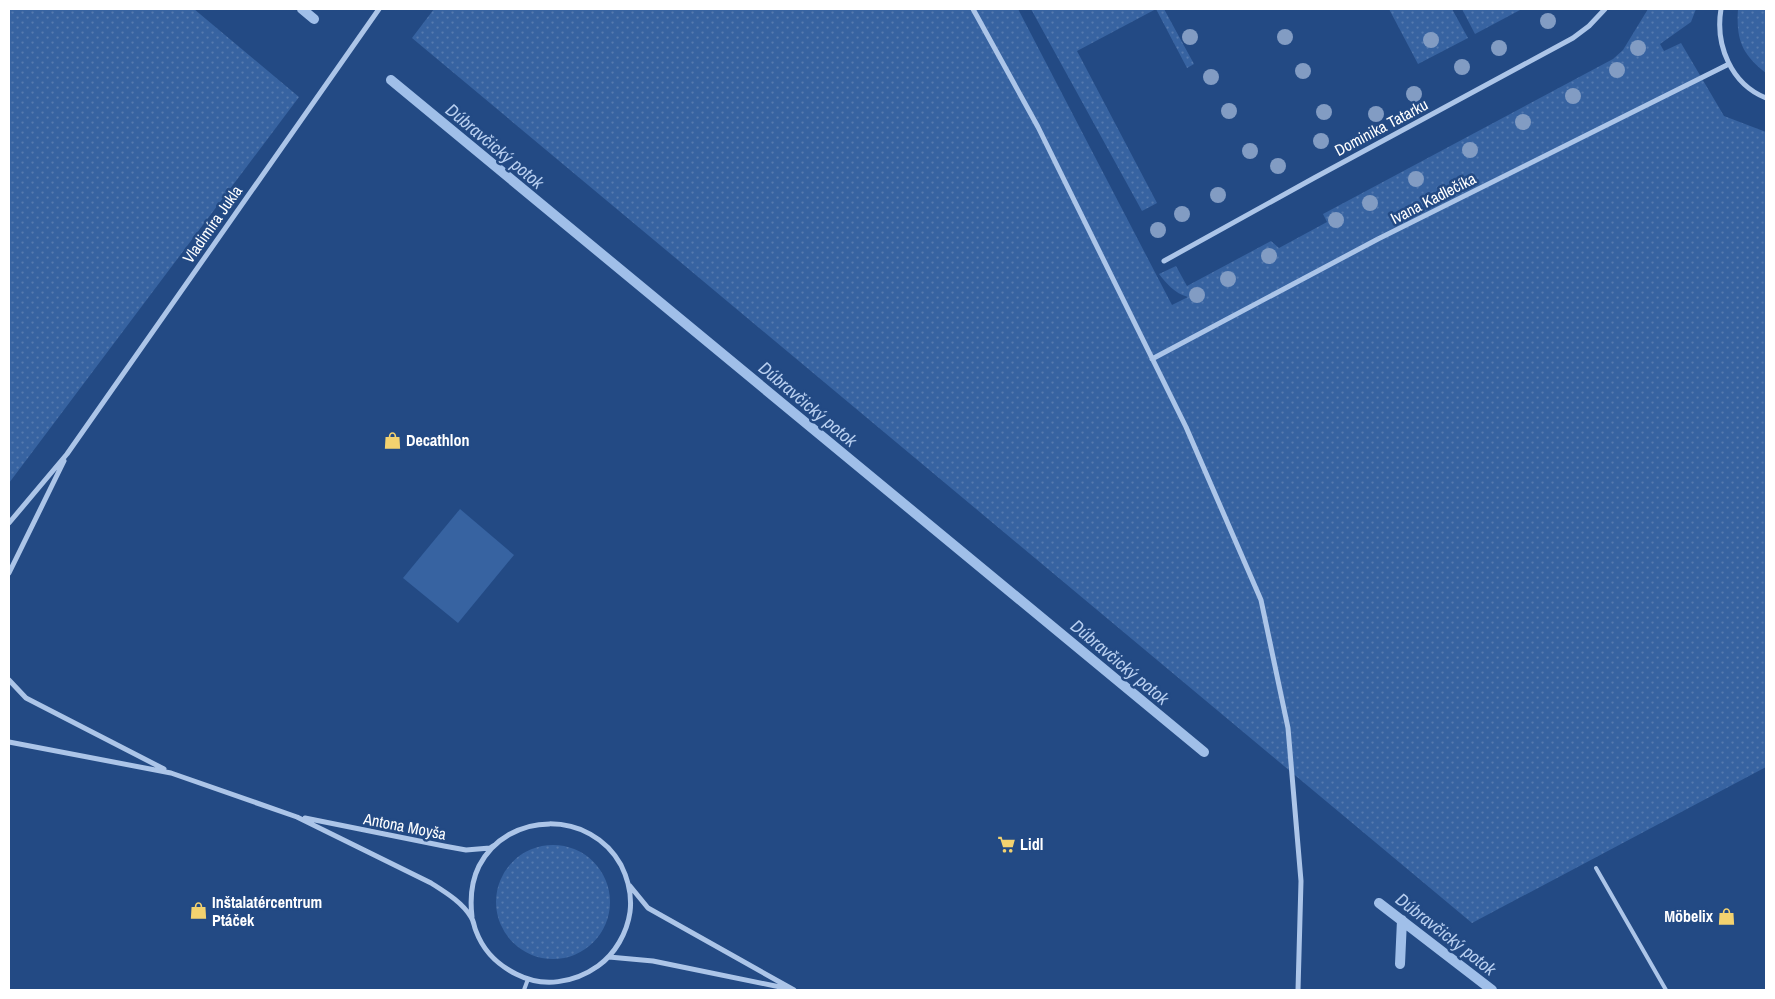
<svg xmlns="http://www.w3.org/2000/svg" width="1775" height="999" font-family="'Archivo Narrow',sans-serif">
<defs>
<pattern id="grass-dots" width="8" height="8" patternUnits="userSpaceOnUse" patternTransform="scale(1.25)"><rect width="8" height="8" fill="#3763a1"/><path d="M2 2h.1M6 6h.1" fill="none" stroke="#557aaf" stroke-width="1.8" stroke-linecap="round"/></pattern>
</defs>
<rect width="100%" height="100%" fill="#234a84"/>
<!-- grass -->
<path fill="url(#grass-dots)" d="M9 9H194L299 97 9 483Z
M434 9H1018L1172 305 1188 297C1174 293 1167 284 1159 274L1176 266 1187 286 1271 241 1279 248 1327 222 1323 214 1613 59 1623 50 1648 9H1696L1691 22 1660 44 1664 51 1681 43 1724 116 1766 132V767L1472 923 412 38Z
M1031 9H1164L1194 64 1187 68 1156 9 1077 51 1157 203 1142 211Z
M1389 9H1452L1468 38 1418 64Z
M1462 9H1520V10L1475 34Z
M1738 9H1766V73C1742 54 1736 40 1738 9Z
M496 902a57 57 0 1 1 114 0a57 57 0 1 1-114 0Z"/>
<!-- pitch -->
<path fill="#3763a1" d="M460 509 514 555 458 623 403 578Z"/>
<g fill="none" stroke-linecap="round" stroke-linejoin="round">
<!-- stream -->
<path stroke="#a0bfe9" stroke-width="10" d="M302 9 314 19
M391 80 1204 752
M1379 903 1492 990
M1400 964 1402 920"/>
<!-- service -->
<path stroke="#acc5e8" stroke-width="4" d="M1596 868 1666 990
M524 990 528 979"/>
<!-- minor -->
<path stroke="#acc5e8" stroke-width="5" d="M973 9 1038 127 1186 427 1261 600 1288 728 1301 881 1298 990
M1721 9C1715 45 1731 84 1766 98
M1164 261 1314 178 1573 38 1589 26 1605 9
M1152 359 1378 239 1729 64
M9 523 67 454 379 9
M9 573 64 461
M9 680 26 698 164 769
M9 742 171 773 297 817 431 883C445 892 462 902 471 917 474 921 474 927 476 931 483 950 498 965 516 974 543 988 574 983 598 966 615 954 627 933 630 912 632 896 628 879 621 865 591 810 508 810 479 866 471 882 470 900 472 917
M305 818 444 846 466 850 490 848 493 846
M630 886 648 908 794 990
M609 957 653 961 790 989"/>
</g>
<!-- trees -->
<g fill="#829cc3">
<circle cx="1548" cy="21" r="8"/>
<circle cx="1190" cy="37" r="8"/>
<circle cx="1285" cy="37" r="8"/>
<circle cx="1431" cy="40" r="8"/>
<circle cx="1499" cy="48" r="8"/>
<circle cx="1638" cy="48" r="8"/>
<circle cx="1462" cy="67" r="8"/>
<circle cx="1617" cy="70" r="8"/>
<circle cx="1303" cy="71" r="8"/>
<circle cx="1211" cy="77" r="8"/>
<circle cx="1414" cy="94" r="8"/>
<circle cx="1573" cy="96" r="8"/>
<circle cx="1229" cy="111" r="8"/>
<circle cx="1324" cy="112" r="8"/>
<circle cx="1376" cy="114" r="8"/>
<circle cx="1523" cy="122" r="8"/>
<circle cx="1321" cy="141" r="8"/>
<circle cx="1470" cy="150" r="8"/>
<circle cx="1250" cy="151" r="8"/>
<circle cx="1278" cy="166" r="8"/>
<circle cx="1416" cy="179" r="8"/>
<circle cx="1218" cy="195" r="8"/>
<circle cx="1370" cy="203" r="8"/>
<circle cx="1182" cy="214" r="8"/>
<circle cx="1336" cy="220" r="8"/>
<circle cx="1158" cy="230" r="8"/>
<circle cx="1269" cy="256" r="8"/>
<circle cx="1228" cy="279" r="8"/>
<circle cx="1197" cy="295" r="8"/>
</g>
<!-- icons -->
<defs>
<symbol id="shop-bare" viewBox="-9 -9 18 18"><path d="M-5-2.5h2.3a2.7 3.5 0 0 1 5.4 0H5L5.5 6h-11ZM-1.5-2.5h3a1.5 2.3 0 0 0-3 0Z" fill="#f3d26f" stroke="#234a84" stroke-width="2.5" paint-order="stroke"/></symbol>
<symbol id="supermarket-bare" viewBox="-9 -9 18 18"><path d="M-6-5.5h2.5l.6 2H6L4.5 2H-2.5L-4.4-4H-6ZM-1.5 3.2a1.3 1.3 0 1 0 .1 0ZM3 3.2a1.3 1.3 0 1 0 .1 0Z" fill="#f3d26f" stroke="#234a84" stroke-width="2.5" paint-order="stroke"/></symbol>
</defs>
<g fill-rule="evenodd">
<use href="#shop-bare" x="380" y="428" width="25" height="25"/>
<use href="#supermarket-bare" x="994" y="832" width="25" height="25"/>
<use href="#shop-bare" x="186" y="898" width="25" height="25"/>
<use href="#shop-bare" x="1714" y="904" width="25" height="25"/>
</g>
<g text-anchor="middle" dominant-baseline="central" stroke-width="5" stroke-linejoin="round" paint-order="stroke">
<!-- street labels -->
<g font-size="16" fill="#fff" stroke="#234a84">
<text transform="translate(1381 127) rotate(-28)">Dominika Tatarku</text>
<text transform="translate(1433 198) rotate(-27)">Ivana Kadlečíka</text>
<text transform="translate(212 224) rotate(-55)">Vladimíra Jukla</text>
<text transform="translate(405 826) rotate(11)">Antona Moyša</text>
</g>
<!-- poi labels -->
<g font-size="16" font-weight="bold" fill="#fff" stroke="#234a84" text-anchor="start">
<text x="406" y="440">Decathlon</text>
<text x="1020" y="844">Lidl</text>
<text x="212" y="902">Inštalatércentrum<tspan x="212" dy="18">Ptáček</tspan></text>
<text x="1713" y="916" text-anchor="end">Möbelix</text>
</g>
<!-- water labels -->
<g font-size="18" font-style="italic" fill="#b8cff0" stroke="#234a84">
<text transform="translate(495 146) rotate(40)">Dúbravčický potok</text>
<text transform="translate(808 404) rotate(40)">Dúbravčický potok</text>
<text transform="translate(1120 662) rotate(40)">Dúbravčický potok</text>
<text transform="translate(1446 934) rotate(38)">Dúbravčický potok</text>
</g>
</g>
<!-- border -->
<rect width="1775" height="999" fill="none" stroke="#ffffff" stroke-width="20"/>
</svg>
